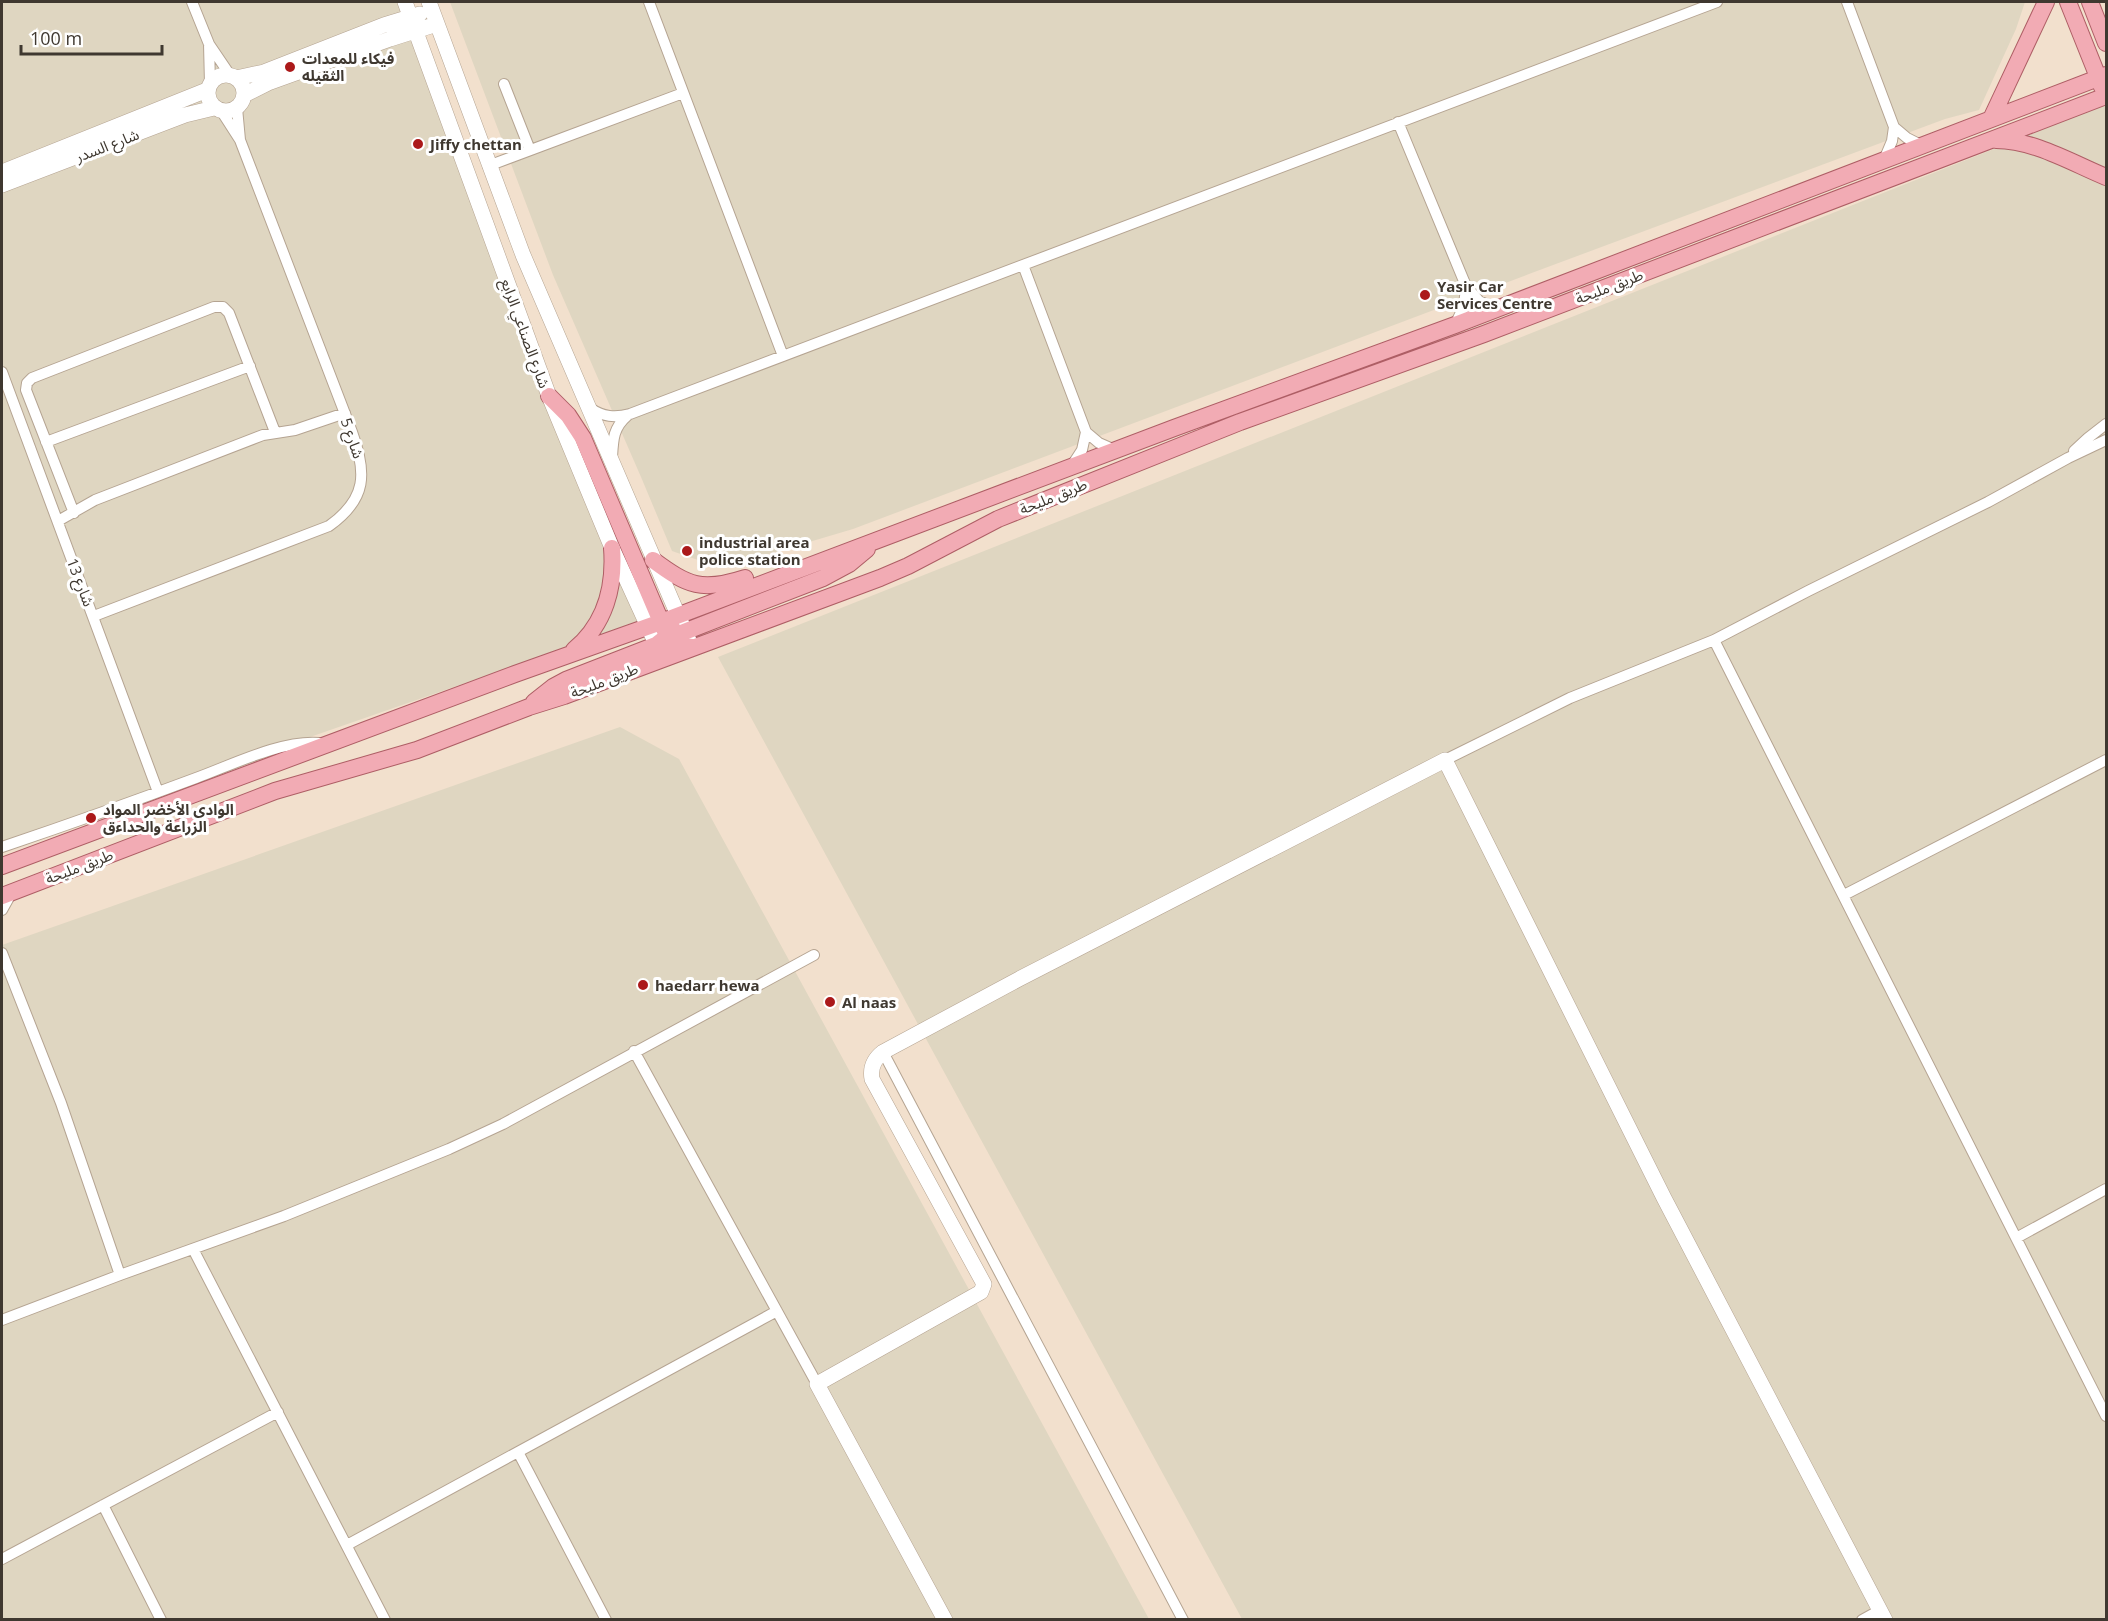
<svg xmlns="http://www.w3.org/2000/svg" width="2108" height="1621" font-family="'Open Sans','Noto Sans Arabic',sans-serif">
<rect width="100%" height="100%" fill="#f2e0cd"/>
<!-- industrial -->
<path fill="#dfd6c1" d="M2 2H404L641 622 2 844Z
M450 2H2025L2016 29 1979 110 1945 119 1529 274 853 529 721 568 672 551 641 477 553 275Z
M2104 105 2106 109V1619H1242L718 657Z
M620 727 679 759 1149 1619H2V945Z"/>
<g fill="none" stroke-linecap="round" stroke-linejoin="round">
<defs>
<path id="street" d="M192 2 209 44 230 75
M649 2 783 356
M1847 2 1894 127 1907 138 1923 146
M209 44 210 84
M504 84 530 150
M237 108 240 140
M1398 122 1466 286 1479 301 1496 309
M1884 160 1892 141 1894 127
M488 166 683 93
M1023 265 1086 432 1099 443 1115 450
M1455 325 1464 306 1466 287
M2 372 158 792
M590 408C603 417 615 418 630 414L1717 2
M46 442 250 366
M2074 451 2088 438 2106 424
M612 458C613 440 613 428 627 416
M1071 467 1082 450 1086 432
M74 513 26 390 27 383 32 378 214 307H223L229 313 275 432
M58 521 95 500 263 435 295 430 345 413
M94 616 329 526C367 499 367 473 352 432L240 140 222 112
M1714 640 2106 1416
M1445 760 1570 698 1714 640 1808 591 1988 502 2068 458 2106 440
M2 847C67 825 132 802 196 778 232 765 281 740 319 743
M1844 895 2106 760
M2 910 12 892
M2 953 61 1103 120 1275
M634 1051 817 1384
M883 1052 1183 1620
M2018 1237 2106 1189
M193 1249 385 1620
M2 1320 120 1275 284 1216 449 1149 503 1124 814 955
M518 1452 606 1620
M103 1505 161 1620
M347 1545 777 1311
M2 1559 278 1412
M1862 1620 1880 1610"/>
<path id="secondary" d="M405 2 549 396 612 548 661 655
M429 2 523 255 690 643
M208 93a18 18 0 1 1 36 0a18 18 0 1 1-36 0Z
M236 78 264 72 384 25 420 14
M244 95 268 83 390 39 437 24
M2 172 207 90
M2 185 185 115 214 108
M945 1620 817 1384 981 1292 984 1284 872 1079C870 1068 874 1059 883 1052L1019 979 1445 760 1664 1198 1885 1620"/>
<path id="primary" d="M2068 2 2102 87
M2090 2 2106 43
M1991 119 2046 2
M1996 140C2034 140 2072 163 2106 177
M549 396 568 415 583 438 665 631 679 645 691 647
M653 560C688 586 702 592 745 578
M667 649 673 641 684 632 823 578 849 564 867 549
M574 650C605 624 615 587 612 548
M534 702 553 687 566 680 656 645 665 638 672 627
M2 866 515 674 661 622 1174 428 1455 325 2106 75
M2 896 275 791 417 750 529 707 564 696 880 578 908 566 998 519 1240 422 1484 334 2106 96"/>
</defs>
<!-- street casing -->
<use href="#street" stroke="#b5a492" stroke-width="12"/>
<!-- secondary casing -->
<use href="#secondary" stroke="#b5a492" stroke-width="16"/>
<!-- primary casing -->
<use href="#primary" stroke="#ae5e65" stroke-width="18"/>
<!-- street -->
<use href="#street" stroke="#fff" stroke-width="10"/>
<!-- secondary -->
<use href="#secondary" stroke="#fff" stroke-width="15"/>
<!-- primary -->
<use href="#primary" stroke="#f2abb4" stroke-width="16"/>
</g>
<!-- markers -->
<g fill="#ab191a" stroke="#fff" stroke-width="2">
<circle cx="290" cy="67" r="6"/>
<circle cx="418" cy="144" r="6"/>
<circle cx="1425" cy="295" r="6"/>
<circle cx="687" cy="551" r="6"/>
<circle cx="91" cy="818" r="6"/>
<circle cx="643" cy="985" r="6"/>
<circle cx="830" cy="1002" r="6"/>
</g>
<g text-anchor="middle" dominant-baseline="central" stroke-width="6" stroke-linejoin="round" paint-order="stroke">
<!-- poi labels -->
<g font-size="15" font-weight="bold" fill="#3f3830" stroke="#fff" text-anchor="start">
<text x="302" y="58">فيكاء للمعدات<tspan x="302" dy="17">الثقيله</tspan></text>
<text x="430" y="144">Jiffy chettan</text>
<text x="1437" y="286">Yasir Car<tspan x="1437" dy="17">Services Centre</tspan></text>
<text x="699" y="542">industrial area<tspan x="699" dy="17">police station</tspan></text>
<text x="103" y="809">الوادى الأخضر المواد<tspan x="103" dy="17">الزراعة والحداءق</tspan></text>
<text x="655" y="985">haedarr hewa</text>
<text x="842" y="1002">Al naas</text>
</g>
<!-- street labels -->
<g font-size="15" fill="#3f3830" stroke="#fff">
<text transform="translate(107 145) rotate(-21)">شارع السدر</text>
<text transform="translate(1609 286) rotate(-21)">طريق مليحة</text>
<text transform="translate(526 333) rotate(70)">شارع الصناعي الرابع</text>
<text transform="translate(353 438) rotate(71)">شارع 5</text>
<text transform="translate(1053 496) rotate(-22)">طريق مليحة</text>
<text transform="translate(81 582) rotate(69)">شارع 13</text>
<text transform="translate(604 680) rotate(-21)">طريق مليحة</text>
<text transform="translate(79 866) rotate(-21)">طريق مليحة</text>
</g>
</g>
<!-- border -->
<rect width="2108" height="1621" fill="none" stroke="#3f3830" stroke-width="6"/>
<!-- scale -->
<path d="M21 45v9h141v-9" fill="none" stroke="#3f3830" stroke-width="3"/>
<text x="30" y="45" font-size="18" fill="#3f3830" stroke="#ffffff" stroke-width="4.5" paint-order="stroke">100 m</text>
</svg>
